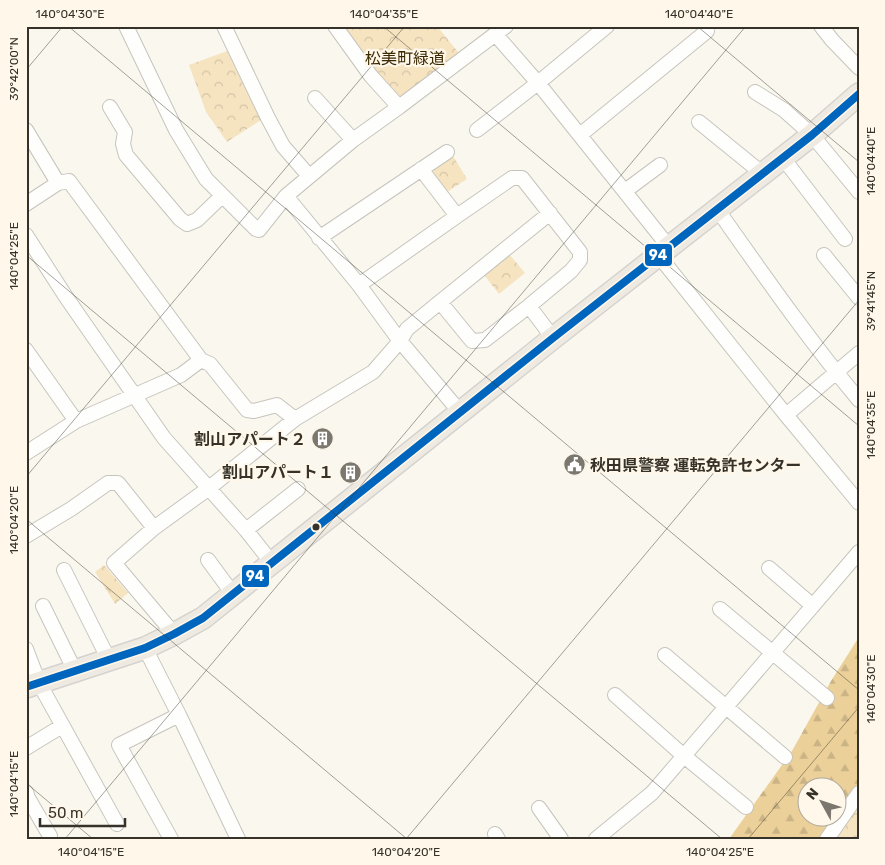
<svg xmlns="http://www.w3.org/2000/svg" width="885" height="865" font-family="Rubik,'Noto Sans JP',sans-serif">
<defs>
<pattern id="forest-firs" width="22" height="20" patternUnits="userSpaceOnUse" patternTransform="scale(1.25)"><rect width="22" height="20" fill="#ebd099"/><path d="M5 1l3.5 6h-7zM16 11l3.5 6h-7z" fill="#cab384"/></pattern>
<pattern id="park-crowns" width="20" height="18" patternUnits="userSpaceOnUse" patternTransform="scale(1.25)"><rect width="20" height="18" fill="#f6e4c1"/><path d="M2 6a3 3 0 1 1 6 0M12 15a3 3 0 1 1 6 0" fill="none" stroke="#d4c4a6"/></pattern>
</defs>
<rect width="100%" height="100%" fill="#faf7ef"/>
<!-- forest -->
<path fill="url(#forest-firs)" d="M859 637V783L838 812V788H808V818H834L818 839H729L792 751 831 681Z"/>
<!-- park -->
<path fill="url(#park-crowns)" d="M340 26H437L462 57 400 103Z
M227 51 261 120 227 142 206 112 189 65Z
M453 156 467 179 444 194 433 176 434 168Z
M509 254 525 273 499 294 484 275Z
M104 565 128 593 115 604 95 572Z
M859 804V839H833Z"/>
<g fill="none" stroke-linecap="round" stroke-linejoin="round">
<defs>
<path id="minor" d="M126 26 176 130 206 179 256 229 259 230 286 196
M224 26 268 118 283 146 309 176
M335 26 371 76 399 107
M821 26 832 40 859 68
M496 35 538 83 669 247
M755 92 784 110 812 135 859 192
M315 98 353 140
M110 107 125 132 123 144 126 155 180 219 187 224 197 220 222 196
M699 122 763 174
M26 130 58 183 26 204
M477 130 538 83 607 26
M580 135 707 31
M783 158 845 239
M625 191 660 165
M717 209C763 274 808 339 859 400
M26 235 66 297 164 438 246 530 272 563
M319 238 447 152
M824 255 859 298
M659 256 786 415 859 503
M359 285 457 216
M440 302 550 213
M529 306 553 338
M26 350 76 421
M201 360 210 364 247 410 254 411 277 405 295 419
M460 412 400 341 359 285 286 196 353 140 399 107 506 26
M786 415 859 353
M26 453 76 421 181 375 201 360 69 181 58 183
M246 530 298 489
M26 536 71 509 108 483H118L154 528
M208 560 233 594
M769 568 813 606
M64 570 109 660
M43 606 75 671
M720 609 827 698
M174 634 114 563 154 528 209 488 295 419 373 372 400 341 407 329 440 302 472 341 485 340 529 306 571 271 580 260V252L522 178H512L457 216 421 169
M145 648 179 715 238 839
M26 649 39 683 117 824
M665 655 785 757
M615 695 684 756 746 807
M26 748 62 726
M26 792 28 798 50 836
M539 808 561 839
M495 834 498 839
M171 839 119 745 179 715
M596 839 652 793 859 552
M827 839 859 793"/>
<path id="primary" d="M26 687 145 648 174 634 203 618 553 338 812 135 859 94"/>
</defs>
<!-- minor casing -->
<use href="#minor" stroke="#c7c4bc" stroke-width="16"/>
<!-- primary casing -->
<use href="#primary" stroke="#d5d3cf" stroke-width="24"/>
<!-- minor -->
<use href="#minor" stroke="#fefefd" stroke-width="14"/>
<!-- primary -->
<use href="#primary" stroke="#efeae1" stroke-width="21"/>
<defs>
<path id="bus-1" d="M26 687 145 648 174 634 203 618 553 338 812 135 859 94"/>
</defs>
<!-- bus-1 casing -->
<use href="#bus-1" stroke="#fff8ea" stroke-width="11"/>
<!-- bus-1 -->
<use href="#bus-1" stroke="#0065bd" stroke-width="8"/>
</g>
<!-- ticks -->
<path fill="none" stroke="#363229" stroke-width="1" stroke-opacity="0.45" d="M68 26 859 690M383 26 859 426M697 26 859 162M26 70 63 26M26 255 722 839M26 477 405 26M26 519 407 839M26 783 93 839M65 839 746 26M406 839 859 300M748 839 859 707"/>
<!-- icons -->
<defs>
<symbol id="building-disc" viewBox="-11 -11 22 22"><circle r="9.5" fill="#7b776e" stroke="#fff8ea"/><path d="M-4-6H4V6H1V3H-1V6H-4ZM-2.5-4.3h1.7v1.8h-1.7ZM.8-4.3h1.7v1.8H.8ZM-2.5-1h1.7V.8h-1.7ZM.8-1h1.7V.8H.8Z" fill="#fff"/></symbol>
<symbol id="civic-disc" viewBox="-11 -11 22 22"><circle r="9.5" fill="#7b776e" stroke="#fff8ea"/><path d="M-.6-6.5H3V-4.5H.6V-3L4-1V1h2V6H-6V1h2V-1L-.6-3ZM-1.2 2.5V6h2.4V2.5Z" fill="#fff"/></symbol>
</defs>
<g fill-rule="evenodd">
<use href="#building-disc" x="310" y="426" width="25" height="25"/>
<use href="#civic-disc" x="562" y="452" width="25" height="25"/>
<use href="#building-disc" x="338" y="460" width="25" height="25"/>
</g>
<!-- markers -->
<circle fill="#363229" stroke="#fff8ea" stroke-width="2" cx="316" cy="527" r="4.5"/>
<g text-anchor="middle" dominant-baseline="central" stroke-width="4.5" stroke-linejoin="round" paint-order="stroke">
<!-- park labels -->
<g font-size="16" fill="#3a2800" stroke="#fff8ea">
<text x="405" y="58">松美町緑道</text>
</g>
<!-- poi labels -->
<g font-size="16" font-weight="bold" fill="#363229" stroke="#fff8ea" text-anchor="end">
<text x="306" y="439">割山アパート２</text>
<text x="590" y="465" text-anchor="start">秋田県警察 運転免許センター</text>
<text x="334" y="472">割山アパート１</text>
</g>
</g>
<g stroke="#fff8ea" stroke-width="2">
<rect x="644" y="243" width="29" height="24" rx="5" fill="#0065bd"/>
<rect x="241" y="564" width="29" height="24" rx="5" fill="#0065bd"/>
</g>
<g font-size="14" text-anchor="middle" font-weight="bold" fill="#fff">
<text x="658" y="260">94</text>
<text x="255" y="581">94</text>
</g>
<!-- border -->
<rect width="885" height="865" fill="none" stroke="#fff8ea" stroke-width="55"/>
<!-- north arrow -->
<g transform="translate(822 802) rotate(310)"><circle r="24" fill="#fff8ea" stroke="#afa99d"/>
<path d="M0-4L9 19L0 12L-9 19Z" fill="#7b776e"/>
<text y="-8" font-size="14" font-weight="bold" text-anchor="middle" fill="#363229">N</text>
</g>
<!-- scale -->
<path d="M40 818v8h85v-8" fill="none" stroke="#363229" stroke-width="2.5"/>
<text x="48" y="818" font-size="15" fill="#363229" stroke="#fff8ea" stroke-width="4" paint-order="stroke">50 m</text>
<rect x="28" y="28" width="830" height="810" fill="none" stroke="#363229" stroke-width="2"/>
<g font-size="12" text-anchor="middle" fill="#363229">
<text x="70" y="18">140°04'30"E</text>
<text x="384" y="18">140°04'35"E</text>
<text x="699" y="18">140°04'40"E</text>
<text transform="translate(14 69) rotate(-90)" y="4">39°42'00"N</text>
<text transform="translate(871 161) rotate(-90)" y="4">140°04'40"E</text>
<text transform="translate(14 256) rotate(-90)" y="4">140°04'25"E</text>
<text transform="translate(871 301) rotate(-90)" y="4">39°41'45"N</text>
<text transform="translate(871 425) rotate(-90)" y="4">140°04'35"E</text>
<text transform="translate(14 520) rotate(-90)" y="4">140°04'20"E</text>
<text transform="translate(871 689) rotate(-90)" y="4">140°04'30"E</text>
<text transform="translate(14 784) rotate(-90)" y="4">140°04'15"E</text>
<text x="91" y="856">140°04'15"E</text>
<text x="406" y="856">140°04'20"E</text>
<text x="720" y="856">140°04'25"E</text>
</g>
</svg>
